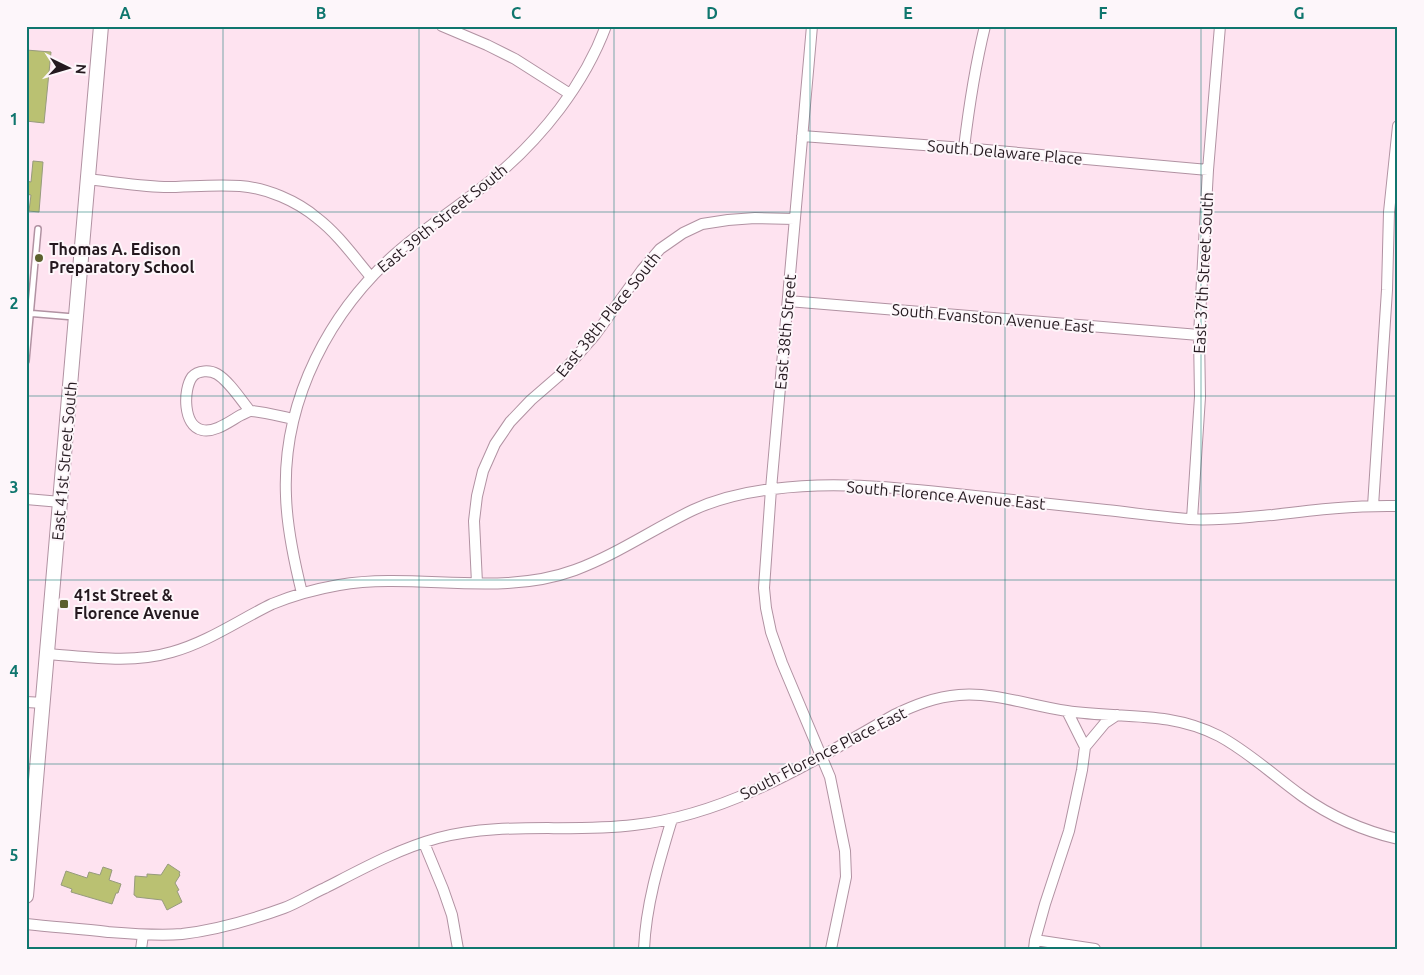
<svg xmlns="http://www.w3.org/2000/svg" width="1424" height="975" font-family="Ubuntu,sans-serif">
<rect width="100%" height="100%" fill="#fee3f0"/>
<!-- building -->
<path fill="#bac172" stroke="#979b7d" d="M26 50 51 52 44 123 26 121Z
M33 161 43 162 39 212 29 211 31 195 26 194V181L31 182Z
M168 864 180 872 179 874 180 875 175 883 179 890 177 891 182 902 167 910 162 900 136 897V896L134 895 135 876 147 877V874L161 875Z
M103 867 112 870 109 880 121 884 118 893H116L112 904 71 892 72 889 61 885 66 871 87 878 89 872 100 875Z"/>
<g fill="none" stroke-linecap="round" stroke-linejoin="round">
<defs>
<path id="lane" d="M26 313 74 317
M26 361 38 229"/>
<path id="street" d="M442 26 487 45 515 59 570 94
M812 26 771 489 764 588 766 608 771 632 782 663 830 777 845 851 846 877 831 949
M802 136 964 148 1208 170
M964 148C969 106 975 67 985 26
M88 179C113 182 139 186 164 187 189 187 215 184 240 186 267 188 297 201 317 218 338 234 354 257 371 277
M788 301 1199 335
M250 411C241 400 229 381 217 374 210 370 198 370 192 377 183 390 183 426 202 430 215 433 230 421 241 415 244 414 248 411 251 411 261 411 283 417 293 419
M26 499 61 502
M1373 506 1387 290 1389 212 1398 126
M1192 519 1200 397 1199 335 1208 170 1220 26
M477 583 474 521 477 496 483 471 495 444 510 422 531 400 561 374 595 335 642 270 660 249 683 233 702 224 728 220 755 218 795 219
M302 593C294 561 287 529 286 496 282 400 330 309 402 248 432 223 465 202 495 177 542 137 584 85 606 26
M47 654C89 657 131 664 172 652 208 642 239 620 272 604 294 595 316 589 339 585 417 572 499 598 575 570 616 555 653 529 693 510 717 499 746 492 773 489 831 481 889 487 947 493 1000 499 1053 504 1106 510 1134 513 1162 517 1189 519 1217 521 1245 517 1273 515 1314 510 1356 505 1398 506
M26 702 44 703
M1067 711 1085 747
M424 843 443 889 452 915 458 949
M26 924C54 927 81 929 108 932 133 934 157 936 182 934 216 930 251 920 284 908 298 903 311 894 325 888 362 869 398 849 438 838 502 821 569 833 634 825 729 815 813 761 894 715 915 705 935 697 959 695 995 692 1031 706 1067 711 1120 719 1168 710 1219 736 1249 752 1274 776 1302 796 1330 816 1364 831 1398 839
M1035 940 1095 949
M141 949 143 935
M644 949C646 904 659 862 672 819
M1034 949 1035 940 1045 904 1069 831 1082 770 1085 747 1105 723 1117 715"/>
<path id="secondary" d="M26 896 101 26"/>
</defs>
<!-- lane casing -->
<use href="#lane" stroke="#b192a2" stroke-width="8"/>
<!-- street casing -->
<use href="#street" stroke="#b192a2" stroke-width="12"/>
<!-- secondary casing -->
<use href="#secondary" stroke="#b192a2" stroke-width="16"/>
<!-- lane -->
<use href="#lane" stroke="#fff" stroke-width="5"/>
<!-- street -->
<use href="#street" stroke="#fff" stroke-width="10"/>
<!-- secondary -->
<use href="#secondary" stroke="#fff" stroke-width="14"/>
</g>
<!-- grid -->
<path fill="none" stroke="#0f766e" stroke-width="1" stroke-opacity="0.55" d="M223 26V949M419 26V949M614 26V949M810 26V949M1005 26V949M1201 26V949M26 212H1398M26 396H1398M26 580H1398M26 764H1398"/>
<!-- markers -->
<g fill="#5b602d" stroke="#fdf6fa" stroke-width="2">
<circle cx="39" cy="258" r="5"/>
<rect x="59" y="599" width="10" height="10" rx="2.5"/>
</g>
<g text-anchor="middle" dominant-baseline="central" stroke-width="4" stroke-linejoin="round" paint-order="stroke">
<!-- street labels -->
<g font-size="16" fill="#24191f" stroke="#fdf6fa">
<text transform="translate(1005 152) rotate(5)">South Delaware Place</text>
<text transform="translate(442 218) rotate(-39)">East 39th Street South</text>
<text transform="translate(1203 273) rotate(-87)">East 37th Street South</text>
<text transform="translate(608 314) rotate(-51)">East 38th Place South</text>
<text transform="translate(993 318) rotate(5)">South Evanston Avenue East</text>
<text transform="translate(785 332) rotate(-85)">East 38th Street</text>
<text transform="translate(64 461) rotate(-85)">East 41st Street South</text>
<text transform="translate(946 495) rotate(5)">South Florence Avenue East</text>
<text transform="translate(823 753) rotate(-27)">South Florence Place East</text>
</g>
<!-- poi labels -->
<g font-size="16" font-weight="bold" fill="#24191f" stroke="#fdf6fa" text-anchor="start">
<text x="49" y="249">Thomas A. Edison<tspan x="49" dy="18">Preparatory School</tspan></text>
<text x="74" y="595">41st Street &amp;<tspan x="74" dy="18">Florence Avenue</tspan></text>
</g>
</g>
<!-- border -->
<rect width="1424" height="975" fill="none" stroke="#fdf6fa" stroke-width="55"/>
<!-- north arrow -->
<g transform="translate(68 68) rotate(95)" stroke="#fdf6fa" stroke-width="4" paint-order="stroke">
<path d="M0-4L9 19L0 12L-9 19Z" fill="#24191f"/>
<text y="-8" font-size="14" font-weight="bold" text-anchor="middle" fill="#24191f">N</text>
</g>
<rect x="28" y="28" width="1368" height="920" fill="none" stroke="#0f766e" stroke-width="2"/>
<g font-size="16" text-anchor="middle" font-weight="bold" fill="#0f766e">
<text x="125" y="19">A</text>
<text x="321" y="19">B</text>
<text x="516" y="19">C</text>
<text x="712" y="19">D</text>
<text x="908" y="19">E</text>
<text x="1103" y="19">F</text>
<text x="1299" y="19">G</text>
<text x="14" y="125">1</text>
<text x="14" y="309">2</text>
<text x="14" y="493">3</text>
<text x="14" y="677">4</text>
<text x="14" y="861">5</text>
</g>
</svg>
